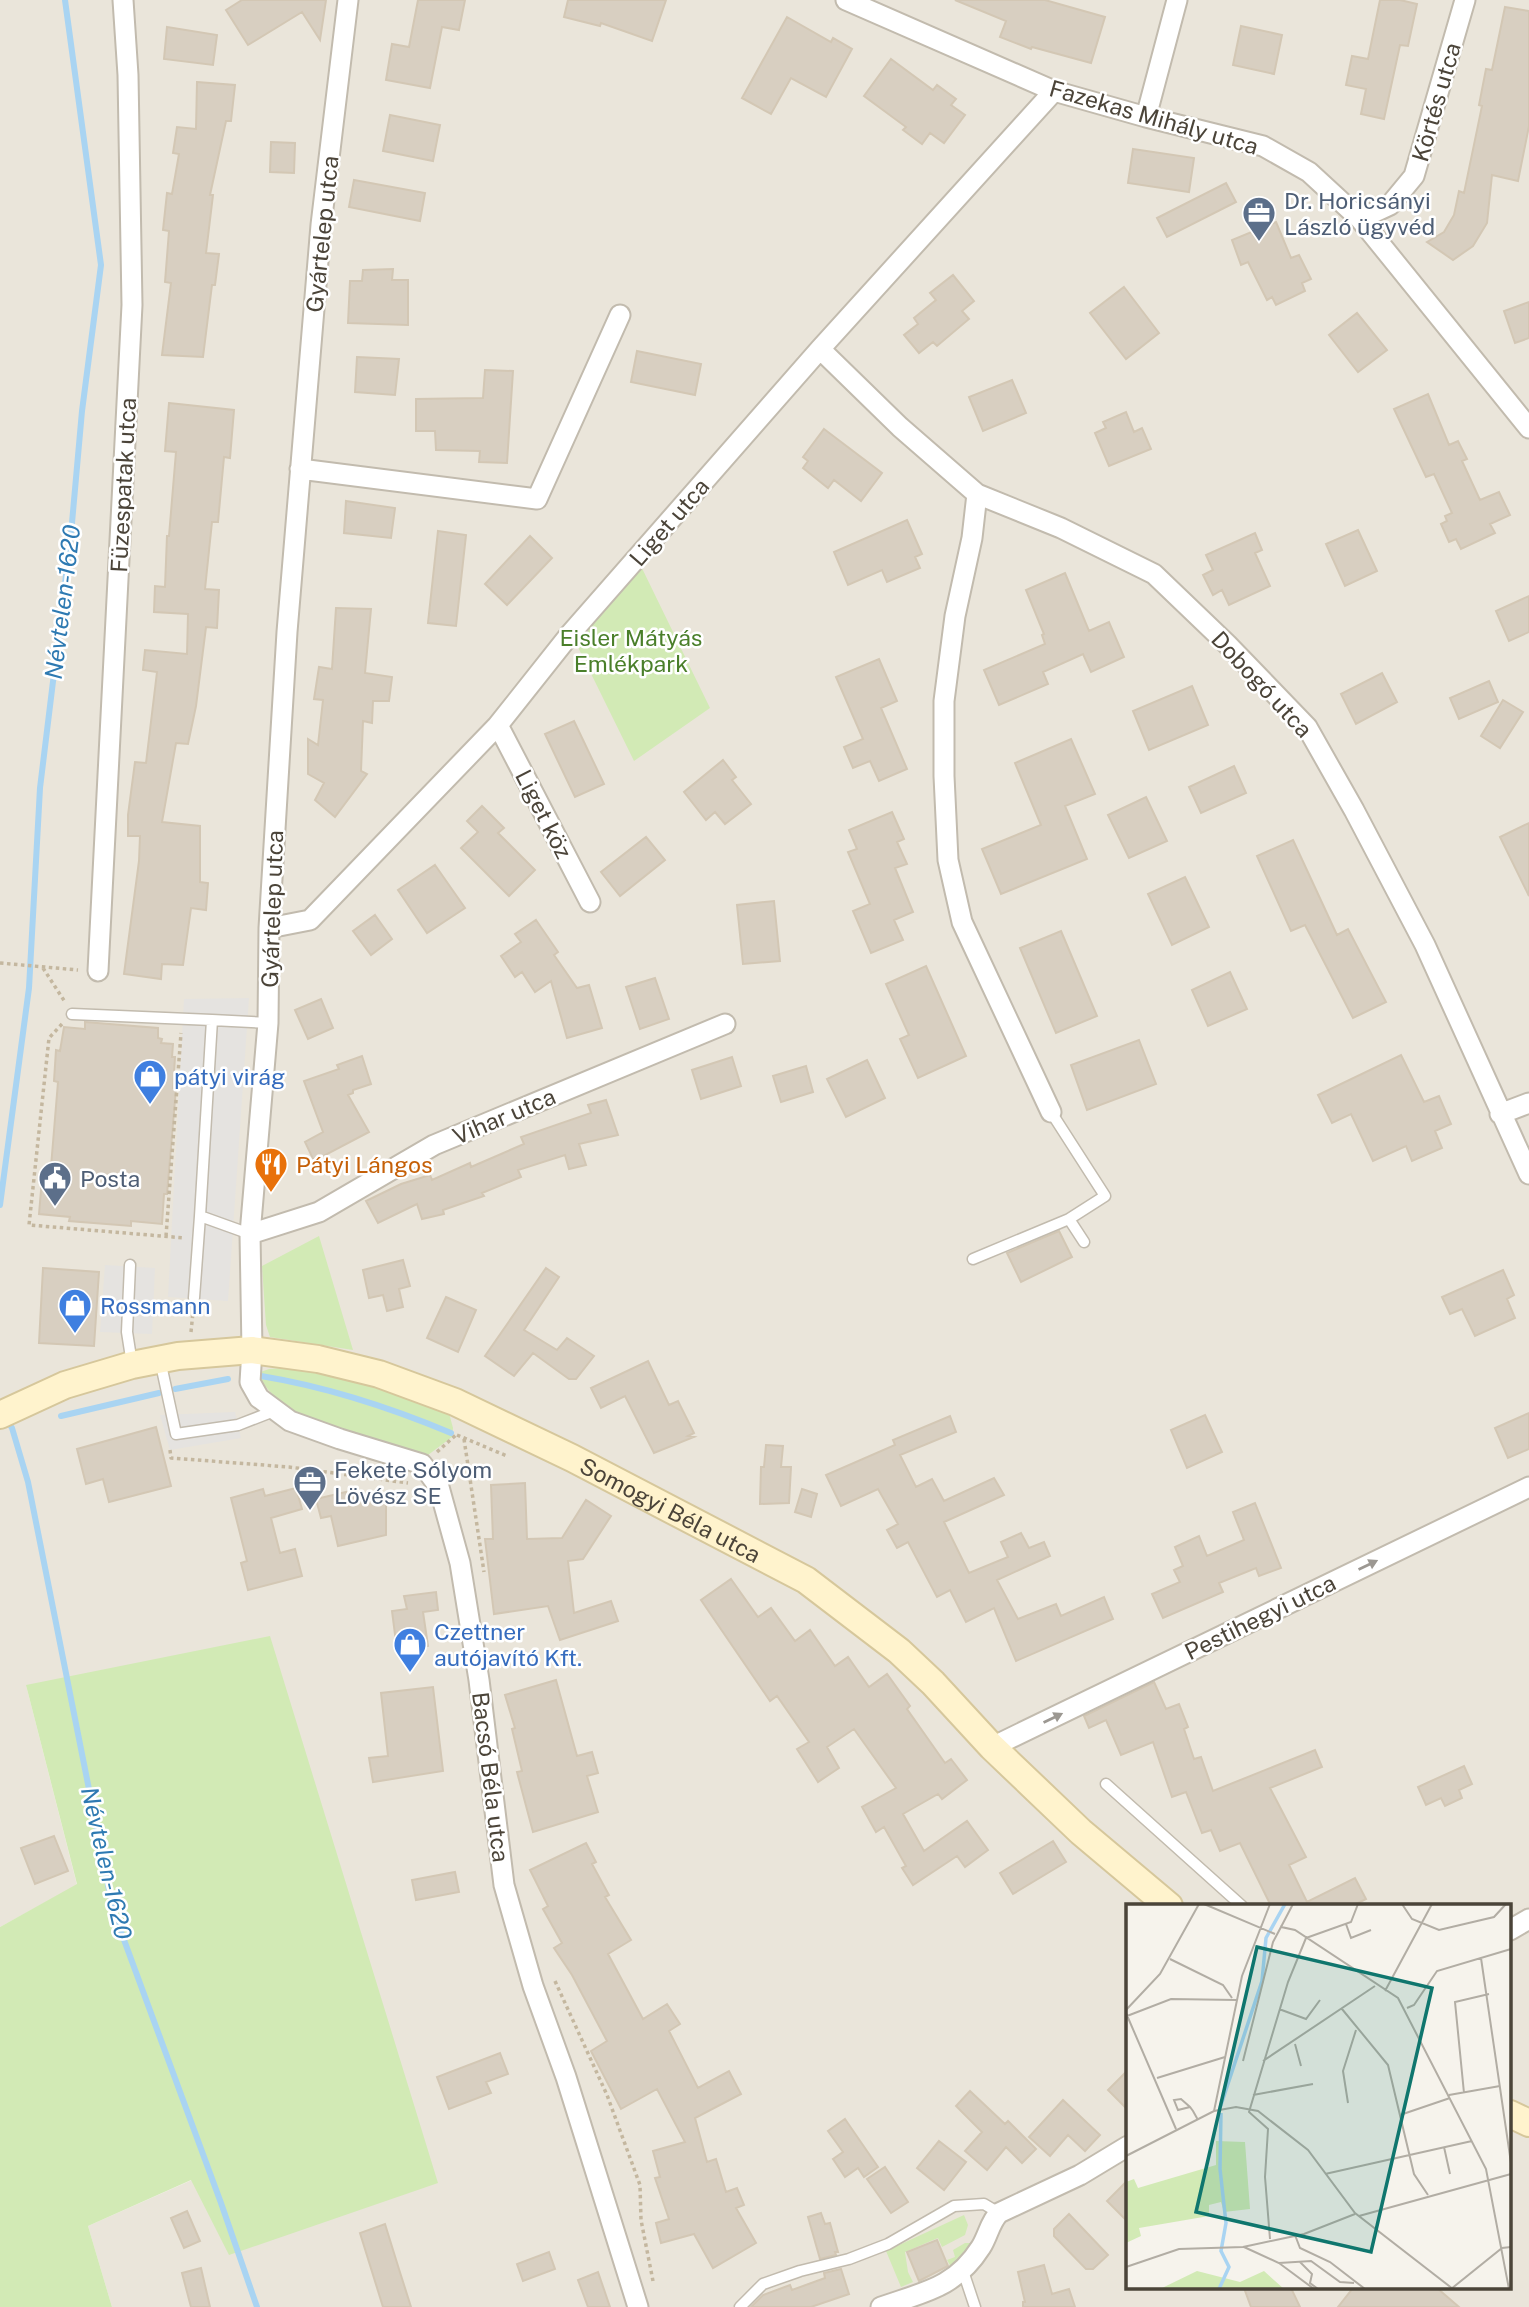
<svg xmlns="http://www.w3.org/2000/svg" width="1529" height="2307" font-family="'Public Sans',sans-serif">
<rect width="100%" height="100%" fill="#f6f3ec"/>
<!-- residential -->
<path fill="#eae5da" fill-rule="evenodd" d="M0 0H1529V2307H112L88 2226 192 2180 26 1685 77 1885 0 1927ZM1128 1906H1510V2288H1128Z"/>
<!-- green -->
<path fill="#d2eab5" d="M637 558 710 708 634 761 571 633Z
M319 1236 353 1350 270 1337 266 1325 262 1266Z
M294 1367 361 1380 449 1413 453 1428 452 1437 428 1455C379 1441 279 1425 258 1373L269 1369Z
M270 1636 438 2183 229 2255 191 2180 88 2226 112 2307H0V1927L77 1884 26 1685Z
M964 2215 968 2225 965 2235 942 2247 938 2238 905 2252 908 2272 913 2282 901 2287 886 2251Z
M965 2243H973L957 2264 951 2267 947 2260 955 2257 953 2250Z"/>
<!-- parking -->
<path fill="#e5e3e0" d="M249 998 228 1301 168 1297 184 999Z
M105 1265 155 1268 152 1334 100 1332Z
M235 1412 241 1438 170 1450 160 1415Z"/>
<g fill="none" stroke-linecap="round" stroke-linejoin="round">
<!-- stream -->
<path stroke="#a9d4f2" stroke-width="6" d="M0 1205 29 988 40 788 71 534 82 411 101 265 65 0
M261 1376C328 1387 389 1407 451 1433
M175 1389 228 1379
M61 1416 159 1393
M6 1418 12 1428 28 1482 113 1910 221 2203 257 2307"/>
</g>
<!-- building -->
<path fill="#d8cfc1" stroke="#d3c7b4" stroke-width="2" d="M242 0H326L320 40 302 12 248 45 226 10Z
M418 0H465L459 30 442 27 430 88 386 80 392 44 409 47Z
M568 0H666L652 41 601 23 600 26 564 17Z
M955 0H1045L1105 17 1091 63 1032 47 1031 49 1000 37 1006 21Z
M1380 0H1400L1417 4 1408 46 1400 45 1384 119 1361 114 1366 89 1346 85 1352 56 1368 59Z
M1505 7 1529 11V126L1518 181 1492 175 1487 223 1473 246 1453 260 1427 242 1444 232 1454 215 1459 191 1464 193 1482 106 1479 105 1486 69 1492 70Z
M787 17 831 42 833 38 852 49 826 97 791 78 771 114 742 98Z
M1241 26 1282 35 1274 74 1233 65Z
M167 27 217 35 213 65 164 59Z
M891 59 933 90 937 85 956 99 951 105 965 115 944 143 930 133 922 144 903 130 906 127 864 96Z
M197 82 235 85 231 121H226L210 195H213L206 253 219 254 215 285H212L203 357 162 355 171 283 165 282 169 231 163 230 167 193 172 194 179 154 173 153 177 127 196 129Z
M390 115 440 125 433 161 383 151Z
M271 142 295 143 294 173 270 172Z
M1133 149 1194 158 1189 192 1128 183Z
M354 180 425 193 420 221 349 207Z
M1226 183 1236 202 1167 237 1157 218Z
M1276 222 1291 258 1299 255 1311 279 1302 283 1305 291 1276 305 1272 297 1267 300 1248 262 1241 265 1232 240Z
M393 269 392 280H408V325L348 323 350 281H362L363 270Z
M953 275 974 301 962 311 969 319 937 346 933 342 919 353 904 335 918 324 914 318 936 300 930 293Z
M1124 287 1159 333 1126 359 1090 313Z
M1529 302V338L1515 343 1504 311Z
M1357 313 1387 350 1358 372 1329 335Z
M637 351 701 364 695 395 631 382Z
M357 357 399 359 395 395 355 392Z
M485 370 513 371 507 463 479 462 480 451 436 450 435 431H416V399L483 398Z
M1012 380 1026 413 983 431 969 397Z
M1428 394 1449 445 1458 441 1467 459 1462 461 1480 500 1499 492 1510 515 1490 524 1495 533 1461 549 1456 539 1449 542 1441 524 1447 521 1445 516 1452 513 1434 474 1426 477 1394 409Z
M169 403 234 410 230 458 224 457 218 522H212L205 589 219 590 217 628 206 627 196 706 188 744 176 743 162 822 200 826V882L208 883 206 910 191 908 183 965 162 964 161 979 124 974 139 861 140 836H128V815L135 762 146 763 157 672 143 670 145 650 187 654 188 614 154 612 155 586 165 587 167 536H169L176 452 165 451Z
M1126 412 1134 432 1142 428 1151 449 1109 466 1095 433 1106 428 1103 422Z
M824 429 882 473 861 501 834 480 828 488 803 468 808 461 803 457Z
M346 501 395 508 391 538 344 533Z
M907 520 922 554 915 557 920 568 887 582 882 570 848 585 834 552Z
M1358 530 1377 571 1345 586 1326 544Z
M438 531 466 535 456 626 428 623Z
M1255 533 1262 550 1255 553 1270 586 1229 605 1222 590 1213 595 1203 575 1213 570 1206 555Z
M530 536 552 558 507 605 485 584Z
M1065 573 1089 631 1109 622 1124 657 1091 672 1083 654 1043 672 1048 684 999 705 984 670 1045 644 1042 635 1044 634 1026 590Z
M1529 596V632L1509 641 1496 611Z
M336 608 371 609 365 673 392 677 389 701H373L372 723 363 721 361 771 367 774 335 817 315 800 324 783 308 774V739L318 745 323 700 314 699 319 667 332 669Z
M879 659 897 701 881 708 907 769 879 781 870 761 853 768 844 747 863 739 836 677Z
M1382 673 1397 702 1356 724 1341 694Z
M1489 681 1498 702 1459 719 1450 698Z
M1192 686 1208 725 1149 750 1133 711Z
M1503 700 1523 712 1500 748 1481 736Z
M574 721 604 784 575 797 545 734Z
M1071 739 1095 794 1065 806 1087 859 1001 894 982 849 1041 825 1015 763Z
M723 760 736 777 732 780 751 804 725 824 715 812 706 820 684 792Z
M1234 766 1246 793 1201 813 1189 787Z
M1146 797 1167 841 1129 858 1108 815Z
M482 806 504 828 498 833 535 870 509 896 461 848 478 832 467 821Z
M892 812 904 839 897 842 907 864 895 868 913 912 894 920 903 940 871 953 853 911 870 904 848 852 857 849 849 830Z
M1529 823V896L1500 837Z
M646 837 665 860 620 896 601 872Z
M1293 840 1337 935 1348 929 1386 1002 1353 1018 1305 925 1291 931 1257 856Z
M435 865 465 908 427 933 398 890Z
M1185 877 1209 927 1172 945 1148 894Z
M774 901 780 961 743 964 737 905Z
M375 915 392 939 371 955 353 931Z
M536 920 558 952 554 955 577 988 589 985 602 1028 567 1038 551 981 535 992 522 972 515 977 501 956 521 942 515 934Z
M1061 931 1097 1016 1056 1033 1020 948Z
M926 966 966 1056 918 1078 900 1039 909 1035 886 984Z
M1230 972 1247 1009 1208 1026 1192 990Z
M655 978 669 1019 640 1029 626 987Z
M321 999 333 1028 308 1039 295 1010Z
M85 1022 158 1028V1038L162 1039 161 1043 173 1044 172 1057H175L173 1088H176L167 1194H164L162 1224 131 1221V1226L69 1221 70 1217 39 1214 42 1179H50L58 1082 54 1081 56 1050 60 1051 64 1027 85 1029Z
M1139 1040 1156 1084 1087 1110 1071 1065Z
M1401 1055 1424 1102 1439 1096 1451 1124 1435 1131 1442 1148 1412 1161 1406 1146 1373 1161 1351 1114 1332 1123 1318 1095Z
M362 1056 371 1084 353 1090V1093L348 1095 369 1132 314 1161 305 1142 323 1132 304 1081 339 1069 337 1065Z
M732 1057 741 1086 701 1099 692 1070Z
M867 1060 885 1098 846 1117 827 1079Z
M806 1066 813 1092 781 1102 773 1076Z
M606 1100 618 1135 579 1144 586 1165 569 1169 565 1155 518 1170 521 1177 482 1193 484 1196 443 1210 444 1214 422 1219 417 1204 378 1223 366 1201 401 1184 430 1175 432 1180 470 1163 471 1167 524 1144 521 1137 591 1113 588 1105Z
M1059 1231 1072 1257 1021 1282 1007 1253Z
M403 1260 410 1286 399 1289 403 1307 387 1311 383 1295 369 1298 363 1270Z
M43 1268 99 1272 94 1346 39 1343Z
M546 1268 559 1277 524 1330 557 1350 567 1338 594 1356 576 1379H569L533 1353 514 1376 485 1356Z
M1503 1270 1514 1295 1507 1299 1515 1318 1475 1336 1462 1309 1450 1314 1442 1297Z
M446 1297 476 1310 458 1352 427 1338Z
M648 1361 669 1405 678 1401 694 1433 688 1436 694 1437 654 1453 625 1396 601 1408 591 1388Z
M1529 1413V1449L1508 1458 1495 1428Z
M1205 1415 1222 1452 1187 1468 1171 1430Z
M950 1416 956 1432 900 1455 916 1487 932 1479 944 1501 994 1478 1004 1495 944 1522 969 1573 1008 1557 1001 1542 1021 1533 1029 1548 1044 1542 1050 1556 997 1580 1018 1619 1056 1604 1061 1616 1104 1597 1113 1619 1016 1661 994 1608 966 1622 950 1590 937 1597 908 1542 897 1548 887 1530 898 1524 878 1489 841 1506 826 1475 895 1445 893 1440Z
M156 1427 171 1486 109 1502 103 1479 86 1484 77 1449Z
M766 1445 783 1446 781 1467H791L789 1503 760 1504 761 1467H764Z
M525 1483 527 1539 562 1538 586 1500 611 1516 583 1559 568 1561 574 1613 611 1601 618 1621 560 1640 548 1606 494 1614 485 1539H493L491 1485Z
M296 1488 302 1509 271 1518 280 1553 295 1549 302 1576 248 1590 241 1563 247 1561 231 1498 263 1489 265 1496Z
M802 1489 817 1494 811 1517 795 1512Z
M346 1492 347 1496H386V1535L338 1546 331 1516 321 1518 316 1499Z
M1255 1503 1281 1568 1259 1576 1256 1568 1219 1583 1223 1592 1163 1618 1152 1594 1180 1582 1174 1570 1183 1566 1175 1547 1199 1536 1207 1556 1244 1540 1233 1512Z
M731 1579 758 1617 771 1608 795 1641 810 1630 835 1666 848 1657 869 1687 887 1674 910 1706 907 1709 945 1763 951 1759 967 1780 942 1799 938 1794 903 1814 924 1851 967 1821 988 1850 965 1867 957 1856 913 1885 902 1868 906 1866 884 1827 876 1832 862 1807 896 1788 854 1729 827 1747 839 1768 818 1782 797 1749 809 1742 777 1696 770 1701 701 1600Z
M436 1592 438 1610 423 1612 428 1646 397 1650 392 1611 407 1609 404 1596Z
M556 1680 577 1756 592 1752 598 1773 587 1776 598 1812 533 1832 517 1772 522 1771 512 1729 515 1728 505 1695Z
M1154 1682 1166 1709 1179 1704 1188 1727 1184 1729 1194 1759 1201 1757 1213 1791 1315 1750 1322 1767 1270 1788 1306 1857 1289 1865 1307 1902 1355 1878 1366 1899 1352 1906H1271L1240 1843 1220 1851 1211 1830 1202 1833 1186 1792 1172 1797 1153 1742 1121 1755 1106 1720 1089 1728 1084 1716Z
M433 1687 443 1771 373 1782 369 1758 388 1756 381 1693Z
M1464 1766 1472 1784 1459 1790 1462 1798 1445 1806 1441 1798 1426 1805 1418 1787Z
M54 1836 68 1871 35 1884 21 1848Z
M1053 1841 1066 1862 1013 1894 1000 1873Z
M586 1843 596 1862 592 1864 609 1895 605 1897 631 1940 608 1954 643 2019 667 2004 680 2024 669 2031 698 2088 729 2071 741 2094 695 2118 707 2162 716 2159 726 2192 737 2188 744 2205 736 2208 756 2243 713 2268 694 2234 661 2243 656 2223 669 2219 655 2178 660 2177 653 2151 685 2142 657 2089 621 2109 591 2051 607 2041 572 1975 554 1948 562 1943 543 1909 548 1906 530 1870Z
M455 1872 459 1892 416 1900 412 1880Z
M500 2053 508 2074 486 2082 491 2093 449 2109 437 2077Z
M1128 2070V2110L1108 2090Z
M970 2091 1005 2124 1008 2121 1036 2149 1022 2163 1006 2147 987 2170 965 2151 982 2132 956 2106Z
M1063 2100 1100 2135 1085 2151 1068 2135 1050 2156 1029 2137Z
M845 2119 878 2167 864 2177 858 2168 845 2177 833 2159 843 2152 828 2131Z
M939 2141 966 2162 944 2190 917 2168Z
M885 2167 908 2202 891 2213 867 2179Z
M1128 2180V2222L1107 2201Z
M187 2211 200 2241 184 2248 171 2218Z
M821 2213 825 2224 830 2223 838 2252H835L836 2255 820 2259 808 2217Z
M1069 2214 1108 2255 1093 2269H1086L1054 2236V2229Z
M385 2224 398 2266 411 2307H383L360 2233Z
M937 2240 948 2266 919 2281 907 2252Z
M549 2252 555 2269 523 2281 517 2264Z
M1044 2265 1052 2294 1069 2289 1075 2307H1023V2302H1025L1018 2272Z
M201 2268 210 2307H191L182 2273Z
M841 2269 849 2294 811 2307H751L763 2295 790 2285 792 2290 825 2278 824 2273Z
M598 2272 610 2307H588L578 2280Z
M1244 2288H1291L1300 2307H1251Z
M1353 2288H1437L1459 2307H1338Z"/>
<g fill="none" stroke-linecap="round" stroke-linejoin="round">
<defs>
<path id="lane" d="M72 1014 212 1020
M1051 1112 1105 1196 1069 1219 1084 1242
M250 1234 200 1216 212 1020 268 1023
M973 1259 1069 1219
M130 1265 127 1332 132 1364
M194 1298 200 1216
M160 1360 176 1434 238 1425 274 1411
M1106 1784 1242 1906
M963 2271 975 2307
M740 2307 763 2284 800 2271 849 2259 888 2244 954 2206 984 2204 999 2213"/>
<path id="street" d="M348 0 321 225 287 632 269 928 268 1023 250 1234 252 1350 250 1382 259 1398 290 1421 340 1439 422 1464 439 1487 460 1563 479 1680 504 1885 533 1986 566 2077 638 2307
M846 0 1054 91 1146 117 1263 146 1309 172 1360 219 1529 428
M1146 117 1177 0
M1360 219 1390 205 1414 176 1465 0
M820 349 900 427 977 494 1061 528 1154 574 1227 644 1307 727 1354 810 1425 945 1529 1174
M300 469 537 499 620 315
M977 494 972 538 955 616 944 701V776L948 860 962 922 1051 1112
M498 725 590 902
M269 928 310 920 498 725 571 633 820 349 1054 91
M98 971 132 305 128 75 123 0
M1500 1114 1529 1103
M250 1234 319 1212 434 1145 725 1024
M992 1747 1529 1487
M1510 1930 1529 1919
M881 2307C924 2292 955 2288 981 2247 988 2236 990 2222 999 2213L1080 2175 1128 2146"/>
<g id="secondary">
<path id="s1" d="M0 1415 65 1385 132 1365 178 1356 252 1350 318 1359 379 1374 455 1402 572 1458 806 1580 899 1651 933 1683 992 1747 1081 1832 1169 1906"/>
<path d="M1510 2114 1529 2123"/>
</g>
</defs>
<!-- lane casing -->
<use href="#lane" stroke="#c2bbae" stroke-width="13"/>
<!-- street casing -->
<use href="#street" stroke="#c2bbae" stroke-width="23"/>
<!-- secondary casing -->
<use href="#secondary" stroke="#d6c79b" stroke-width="30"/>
<!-- path -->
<path stroke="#c4b79f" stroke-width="3.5" stroke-dasharray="3.5 3.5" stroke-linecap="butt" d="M0 963 78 970
M43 968 65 1002
M62 1024 49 1038 29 1225 185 1238
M166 1236 181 1033
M191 1332 193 1312
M457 1435 507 1456
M464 1439 484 1572
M170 1450 171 1458 289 1467 408 1483
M437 1452 457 1434
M555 1981 607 2095 640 2185 641 2220 653 2281"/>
<!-- lane -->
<use href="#lane" stroke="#fff" stroke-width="10"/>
<!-- street -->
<use href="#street" stroke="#fff" stroke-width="19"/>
<!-- secondary -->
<use href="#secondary" stroke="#fff3cd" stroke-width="26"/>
</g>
<!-- one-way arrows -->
<defs><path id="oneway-solid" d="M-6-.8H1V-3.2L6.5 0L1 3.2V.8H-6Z" transform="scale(1.75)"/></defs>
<g fill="#9c9892">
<use href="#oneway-solid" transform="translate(1368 1565) rotate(-26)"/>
<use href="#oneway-solid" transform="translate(1053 1718) rotate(-26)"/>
</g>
<!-- icons -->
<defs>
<symbol id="office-pin" viewBox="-11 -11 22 30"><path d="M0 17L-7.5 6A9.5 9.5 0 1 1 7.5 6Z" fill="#5c6f8a" stroke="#fff"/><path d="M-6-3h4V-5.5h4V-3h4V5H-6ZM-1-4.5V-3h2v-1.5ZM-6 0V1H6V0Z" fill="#fff"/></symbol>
<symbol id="shop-pin" viewBox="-11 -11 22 30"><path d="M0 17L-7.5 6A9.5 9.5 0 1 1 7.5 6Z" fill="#3f7fe0" stroke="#fff"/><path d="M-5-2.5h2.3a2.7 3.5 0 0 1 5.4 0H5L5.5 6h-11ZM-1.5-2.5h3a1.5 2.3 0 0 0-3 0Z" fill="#fff"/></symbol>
<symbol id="restaurant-pin" viewBox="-11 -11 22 30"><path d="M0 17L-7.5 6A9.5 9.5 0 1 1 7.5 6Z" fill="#e8710a" stroke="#fff"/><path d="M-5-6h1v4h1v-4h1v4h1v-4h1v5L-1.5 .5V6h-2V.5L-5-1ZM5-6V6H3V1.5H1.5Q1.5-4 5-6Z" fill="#fff"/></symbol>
<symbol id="civic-pin" viewBox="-11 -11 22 30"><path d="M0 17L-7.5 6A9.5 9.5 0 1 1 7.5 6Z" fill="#5c6f8a" stroke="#fff"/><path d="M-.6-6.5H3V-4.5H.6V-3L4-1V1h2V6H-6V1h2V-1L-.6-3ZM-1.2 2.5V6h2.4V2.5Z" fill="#fff"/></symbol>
</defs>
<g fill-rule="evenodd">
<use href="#office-pin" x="1240" y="194" width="38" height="52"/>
<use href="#shop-pin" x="131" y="1057" width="38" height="52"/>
<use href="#restaurant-pin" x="252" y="1145" width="38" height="52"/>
<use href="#civic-pin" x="36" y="1159" width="38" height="52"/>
<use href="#shop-pin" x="56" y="1286" width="38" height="52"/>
<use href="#office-pin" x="291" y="1463" width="38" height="52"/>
<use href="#shop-pin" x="391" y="1625" width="38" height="52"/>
</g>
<g text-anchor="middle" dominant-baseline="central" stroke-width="5" stroke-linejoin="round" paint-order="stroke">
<!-- street labels -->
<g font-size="23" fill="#4b4439" stroke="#fff">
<text transform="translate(1436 102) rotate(-74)">Körtés utca</text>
<text transform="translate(1154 117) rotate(16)">Fazekas Mihály utca</text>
<text transform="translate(322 234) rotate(-84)">Gyártelep utca</text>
<text transform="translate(123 485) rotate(-87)">Füzespatak utca</text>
<text transform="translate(669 522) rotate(-49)">Liget utca</text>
<text transform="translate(1262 684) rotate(47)">Dobogó utca</text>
<text transform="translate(544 814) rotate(63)">Liget köz</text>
<text transform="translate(272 909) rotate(-88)">Gyártelep utca</text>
<text transform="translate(504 1116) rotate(-23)">Vihar utca</text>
<text stroke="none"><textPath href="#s1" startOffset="714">Somogyi Béla utca</textPath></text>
<text transform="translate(1260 1617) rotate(-26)">Pestihegyi utca</text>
<text transform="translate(491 1777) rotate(83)">Bacsó Béla utca</text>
</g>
<!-- service labels -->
<g font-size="23" fill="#4e5e75" stroke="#fff" text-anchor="start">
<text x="1284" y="200">Dr. Horicsányi<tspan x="1284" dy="26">László ügyvéd</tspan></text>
<text x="80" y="1178">Posta</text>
<text x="334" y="1469">Fekete Sólyom<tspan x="334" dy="26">Lövész SE</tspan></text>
</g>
<!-- park labels -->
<g font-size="23" fill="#4a7f2a" stroke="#fff">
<text x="631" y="637">Eisler Mátyás<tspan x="631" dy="26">Emlékpark</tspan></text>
</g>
<!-- shop labels -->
<g font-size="23" fill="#366cbe" stroke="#fff" text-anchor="start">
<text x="174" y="1076">pátyi virág</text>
<text x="100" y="1305">Rossmann</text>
<text x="434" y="1631">Czettner<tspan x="434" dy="26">autójavító Kft.</tspan></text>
</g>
<!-- food labels -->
<g font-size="23" fill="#c56008" stroke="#fff" text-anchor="start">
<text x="296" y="1164">Pátyi Lángos</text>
</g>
<!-- water labels -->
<g font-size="24" font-style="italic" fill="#2e7ab2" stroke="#fff">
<text transform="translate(62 602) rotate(-83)">Névtelen-1620</text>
<text transform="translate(107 1863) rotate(77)">Névtelen-1620</text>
</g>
</g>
<!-- overview -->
<g transform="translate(1126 1904)">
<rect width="385" height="385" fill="#f6f3ec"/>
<path d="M90 237 119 238 124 305 98 308 95 298 83 301V312L13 324 15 332 0 339V278L8 275 12 284 90 261ZM71 367 114 378 138 367 158 385H34Z" fill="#d2eab5"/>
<path fill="none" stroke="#a9d4f2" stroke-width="3.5" d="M94 204 136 77 140 34 159 0M93 385 103 363 95 347 100 319 94 265 95 209"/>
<path fill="none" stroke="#b2ada4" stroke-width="2" d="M78 0 149 30M276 0 286 15 313 26 368 13 380 0M220 20 225 34 245 26M155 23 167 0M180 34 225 18 232 0M355 54 385 259M44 55 97 81 106 94M259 87 306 0M281 104 288 101 311 67 385 45M153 105 180 115 194 96M216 105 262 161 288 270 302 291M0 106 34 70 73 0M0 109 50 225M1 112 45 95 111 96M169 140 175 162M117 157 147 38 155 23 169 26 272 94 360 265 383 385M137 157 249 82M31 174 99 153M338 189 329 98 363 90M127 191 187 180M323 191 374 182M222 199 217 167 230 126M64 203 52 206 48 196 55 195 64 203 67 207 72 216M88 207 116 72 144 0M274 211 324 194M318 243 324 270M0 252 88 207 110 203 132 207 182 246 229 309 327 385M199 270 346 237M233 312 385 270M169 331 174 344 204 358 239 385M144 335 139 273 142 225 123 208 162 78 180 34M118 343 153 359 188 385M174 358 186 370 184 379 192 385M153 359 185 357 214 378 228 379M0 363 53 345 117 343 178 330 229 310M325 385 376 344 385 343"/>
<path fill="#0f766e" fill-opacity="0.15" stroke="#0f766e" stroke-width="3.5" d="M131 43 306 84 245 348 70 308Z"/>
<rect width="385" height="385" fill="none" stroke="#4b4439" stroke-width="3.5"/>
</g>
</svg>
